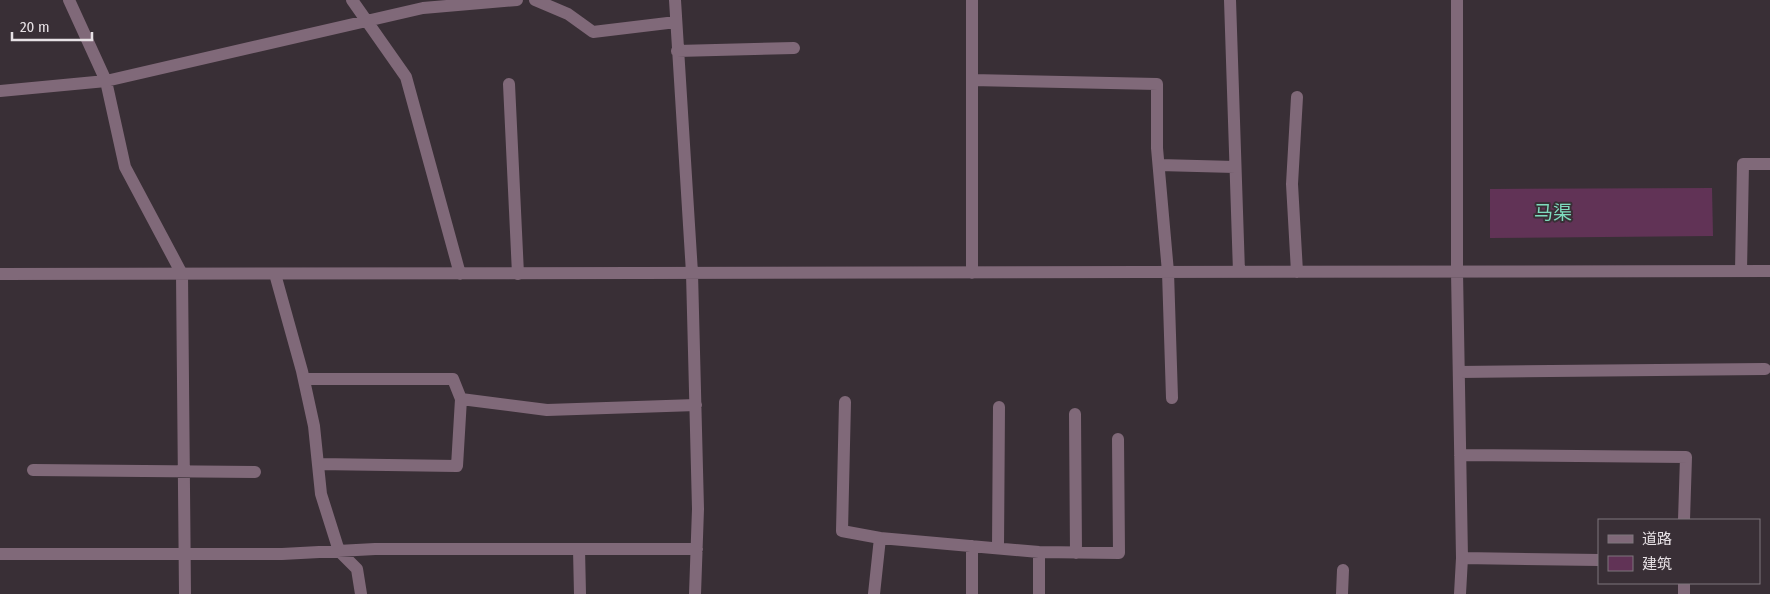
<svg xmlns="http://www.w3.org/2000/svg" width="1770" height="594" font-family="'Fira Sans Condensed','Noto Sans SC',sans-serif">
<rect width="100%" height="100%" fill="#392f36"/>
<!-- building -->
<path fill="#613356" d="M1712 188 1713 236 1490 238V189Z"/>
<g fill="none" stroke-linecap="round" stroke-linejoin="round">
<!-- minor -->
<path stroke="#806979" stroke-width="12" d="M69 0 106 81 423 8 517 0
M352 0 406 77 460 274
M535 0 568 14 593 32 676 22
M675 0 692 273 698 509 695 594
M972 0V273
M1230 0 1239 272
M1457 0V272L1462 558 1460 594
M677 51 794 48
M972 80 1157 84V148L1168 272 1172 398
M509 84 518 274
M0 91 106 81 125 167 182 274 185 594
M1297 97 1292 184 1297 272
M1159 165 1235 167
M1741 271 1743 164H1770
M0 274 1770 271
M275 274 302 371 314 426 321 494 339 551 357 569 361 594
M1459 372 1765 369
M304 379H453L461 399
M845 402 842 531 880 538
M1075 414 1076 553
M1460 455 1686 457 1684 520
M318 464 457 466 461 399 547 410 696 405
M33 470 255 472
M998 548 999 407
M579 549 580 594
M1039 552V594
M0 554H282L375 549H697
M1462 558 1599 560
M1684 583V594
M874 594 880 538 1039 552 1119 553 1118 439
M972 594V546
M1342 594 1343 570"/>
</g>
<g text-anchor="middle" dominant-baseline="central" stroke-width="4" stroke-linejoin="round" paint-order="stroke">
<!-- quarter labels -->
<g font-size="19" fill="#7edbbd" stroke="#392f36">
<text x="1553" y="212">马渠</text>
</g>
</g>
<!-- legend -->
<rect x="1598" y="519" width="162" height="65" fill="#392f36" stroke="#7f767c"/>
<rect x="1608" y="535" width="25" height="8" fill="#806979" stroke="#7f767c"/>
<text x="1642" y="544" font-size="15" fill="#e7e1e5">道路</text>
<rect x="1608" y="556" width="25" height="15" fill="#613356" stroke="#7f767c"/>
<text x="1642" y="569" font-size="15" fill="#e7e1e5">建筑</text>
<!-- scale -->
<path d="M12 32v8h80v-8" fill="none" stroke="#e7e1e5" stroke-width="2.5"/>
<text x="20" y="32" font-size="15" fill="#e7e1e5" stroke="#392f36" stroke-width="4" paint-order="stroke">20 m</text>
</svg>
